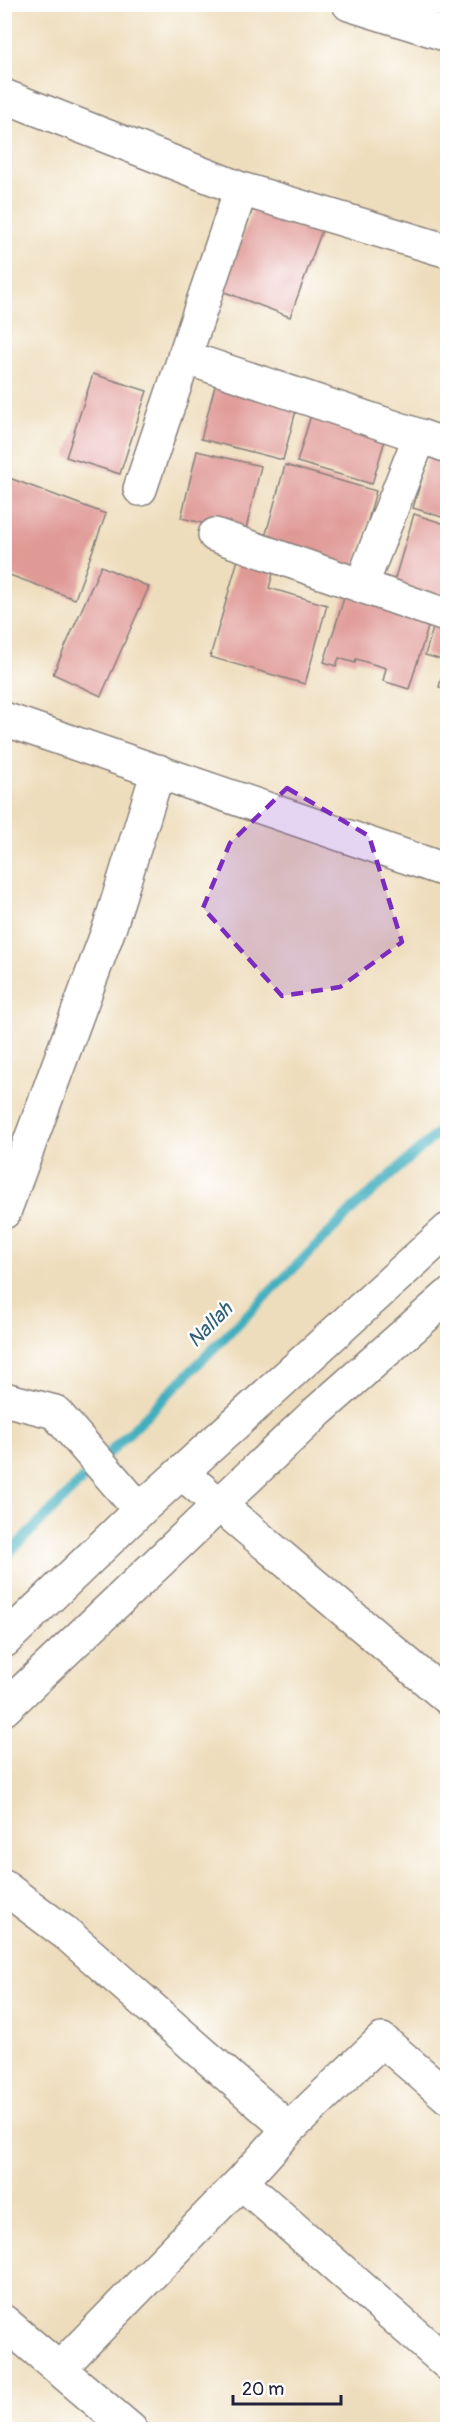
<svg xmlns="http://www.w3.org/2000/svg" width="452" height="2434" font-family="Pangolin,sans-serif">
<rect width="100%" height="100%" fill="#fff"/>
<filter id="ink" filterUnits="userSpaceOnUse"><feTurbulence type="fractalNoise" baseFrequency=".0167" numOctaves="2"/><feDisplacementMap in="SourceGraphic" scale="12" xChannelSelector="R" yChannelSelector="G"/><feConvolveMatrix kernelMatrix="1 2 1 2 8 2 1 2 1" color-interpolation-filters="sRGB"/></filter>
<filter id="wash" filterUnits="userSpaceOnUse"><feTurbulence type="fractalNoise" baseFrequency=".008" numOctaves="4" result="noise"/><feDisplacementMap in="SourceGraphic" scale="24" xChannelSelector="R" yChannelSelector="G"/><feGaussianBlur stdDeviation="1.35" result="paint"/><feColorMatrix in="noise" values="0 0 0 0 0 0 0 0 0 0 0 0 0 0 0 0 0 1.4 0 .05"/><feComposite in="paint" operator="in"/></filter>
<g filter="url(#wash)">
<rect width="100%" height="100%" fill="#eeddbc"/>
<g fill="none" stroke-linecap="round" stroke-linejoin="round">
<!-- stream -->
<path stroke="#41aebe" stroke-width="10" d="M4 1558 354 1208 448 1124"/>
</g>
<g id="blocks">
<!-- building -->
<path fill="#e09a96" d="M256 200 324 225 290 317 222 291Z
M93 374 147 391 120 474 66 457Z
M216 382 298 403 283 460 201 439Z
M313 408 388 430 372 484 297 462Z
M197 451 261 466 245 533 181 518Z
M429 454 448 460V519L413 508Z
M285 465 376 491 355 568 264 541Z
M4 476 106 514 75 599 4 573Z
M414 514 448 525V605L392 588Z
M241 549 277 559 269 588 327 605 305 684 210 657Z
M101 566 149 587 101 696 53 674Z
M345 595 430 621 409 689 383 681 386 668 356 659 355 663 339 658 336 666 324 662Z
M434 625 448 629V690L439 687 446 661 425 655Z"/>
</g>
</g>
<g filter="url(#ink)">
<use href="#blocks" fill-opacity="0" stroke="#88807c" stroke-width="1.5"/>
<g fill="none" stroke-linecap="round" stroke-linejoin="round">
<defs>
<path id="minor" d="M349 4 448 35
M4 96 241 189
M184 357 420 436
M140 489 241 189 448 251
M215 535 448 616
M361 586 420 436 448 446
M4 719 448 871
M4 1212 110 926 158 771
M4 1399 55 1412 140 1510
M182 1473 448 1698
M4 1641 140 1510 448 1230
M4 1709 317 1412 448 1296
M4 1887 68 1935 289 2129 241 2182 448 2364
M289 2129 382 2040 448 2097
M4 2322 131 2430
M59 2369 241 2182"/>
</defs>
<!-- minor casing -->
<use href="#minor" stroke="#88807c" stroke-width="36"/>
<!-- minor -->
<use href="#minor" stroke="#fff" stroke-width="33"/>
</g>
</g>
<!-- marked area -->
<path fill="#7b2cbf" fill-opacity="0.2" stroke="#7b2cbf" stroke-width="4.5" stroke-dasharray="12 8" stroke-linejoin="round" d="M287 788 369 836 402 942 340 987 282 996 203 908 230 843Z"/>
<g text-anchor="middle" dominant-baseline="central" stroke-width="5" stroke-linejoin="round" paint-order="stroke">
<!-- water labels -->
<g font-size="21" font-style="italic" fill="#306176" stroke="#fff">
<text transform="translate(210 1325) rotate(-45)">Nallah</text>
</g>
</g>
<!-- margin -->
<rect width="452" height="2434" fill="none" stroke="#fff" stroke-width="24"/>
<!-- scale -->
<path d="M233 2395v9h108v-9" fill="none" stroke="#22223b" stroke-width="3"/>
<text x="242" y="2395" font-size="18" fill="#22223b" stroke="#ffffff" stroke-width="4.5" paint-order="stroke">20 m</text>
</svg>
